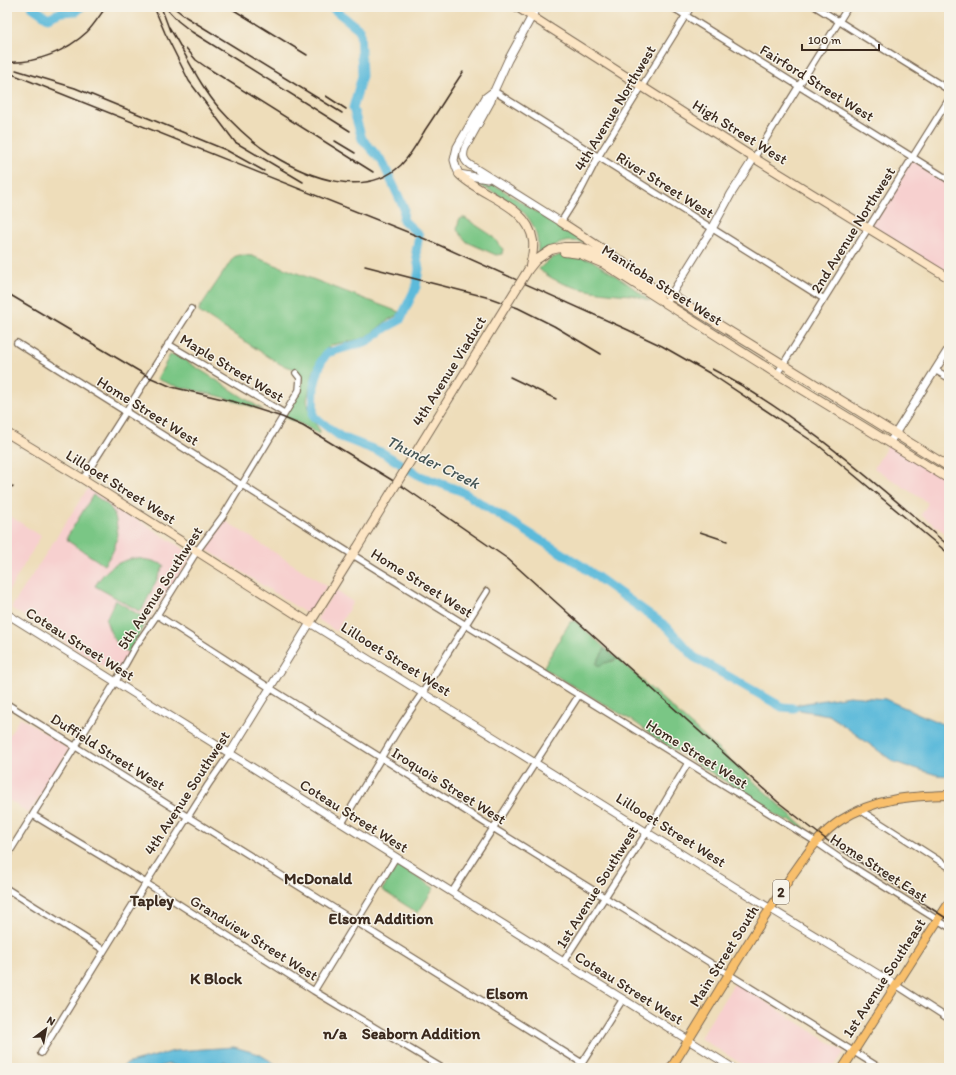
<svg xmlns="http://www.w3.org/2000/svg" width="956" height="1075" font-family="Itim,sans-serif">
<rect width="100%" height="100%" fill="#f7f3e8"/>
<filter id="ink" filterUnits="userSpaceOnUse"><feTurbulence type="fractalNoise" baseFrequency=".025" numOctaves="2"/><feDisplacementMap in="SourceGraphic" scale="8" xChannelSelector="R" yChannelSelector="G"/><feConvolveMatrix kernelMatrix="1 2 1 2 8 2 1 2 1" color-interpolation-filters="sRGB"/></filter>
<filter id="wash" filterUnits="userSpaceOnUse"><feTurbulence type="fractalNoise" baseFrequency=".012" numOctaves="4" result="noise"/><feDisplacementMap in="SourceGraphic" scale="16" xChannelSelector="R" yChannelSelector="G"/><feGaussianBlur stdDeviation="0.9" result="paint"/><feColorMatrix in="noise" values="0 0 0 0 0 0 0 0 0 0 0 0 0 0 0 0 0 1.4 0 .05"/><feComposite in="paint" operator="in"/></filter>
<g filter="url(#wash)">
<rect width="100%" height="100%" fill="#eeddba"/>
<!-- built -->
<path fill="#f7d0cf" d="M913 157 949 180V278L868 228Z
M890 442 949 479V536L921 515 928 503 874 468Z
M88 488 193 555 152 614 117 675 11 608Z
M7 514 41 536 7 594Z
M224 520 327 586 309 615 206 549Z
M335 590 353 602 336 631 317 619Z
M20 717 70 749 29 813 7 799V739Z
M735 982 844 1052 833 1068H748L700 1038Z"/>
<!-- green -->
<path fill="#7ac685" stroke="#5a7852" d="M475 180 490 183 501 189 550 221 562 224 598 247C571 238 565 239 541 253L538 252C540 209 502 197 470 181Z
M462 218H465L491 235 503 249 502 254 496 255 467 242 457 230 459 220Z
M563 254 593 261 627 283 650 301C644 299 638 296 632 295 602 293 562 290 539 269L550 259Z
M239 255 252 256 399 312 398 315 388 320 371 334 362 339 331 345 322 353 313 373 307 400 311 417 320 431 319 434 303 425 284 417C291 405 311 384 298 372 293 367 286 367 280 364L199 312V309L231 261 234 257Z
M170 355H177L263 410 219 396 172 385 157 379Z
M93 495C99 498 104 502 109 506 119 517 119 539 113 551 111 556 107 560 104 565L68 541 67 537Z
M136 558 153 561 164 565 143 608 139 611 95 586C105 569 117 561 136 558Z
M115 600 144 618 146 621 129 653C116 645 110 634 106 620Z
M575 621 605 648 596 664 614 661 617 658 815 837H812C804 832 799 825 790 820L786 821 755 802 749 796 657 739 636 723 543 668 570 622Z
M398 865 434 888 418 913 382 890Z"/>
<!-- forest -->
<path fill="#63ab72" stroke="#4f6a48" d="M605 648 617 658C612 662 605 661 601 666L597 665 596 664Z"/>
<!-- water -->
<path fill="#5bbada" stroke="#4b727c" d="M849 696 885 699 949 727V776L937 775 894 762 829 715 782 707Z
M234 1047 259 1054 282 1068H240L225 1062 199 1068H180V1067L169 1064 155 1068H121L126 1064 174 1051Z"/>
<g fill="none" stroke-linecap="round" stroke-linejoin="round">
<!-- river -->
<path stroke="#5bbada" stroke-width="9" d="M32 7 48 18 61 12 77 11 81 7
M331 7 360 30 362 76 353 108 362 139 382 161 404 208 403 220 419 235 416 252 419 269 416 287 400 320 387 327 368 341 327 353 321 362 314 386 313 416 341 437 383 453 420 476 461 491 579 564 667 627 694 657 782 707 794 708"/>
</g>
</g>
<g filter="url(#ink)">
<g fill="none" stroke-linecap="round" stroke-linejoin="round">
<defs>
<path id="minor" d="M672 7 949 180
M816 7 949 90
M494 91 824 299
M754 158 848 7
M561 222 580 192 598 157 691 7
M17 343 353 555 816 842 848 864 949 927
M168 344 284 413
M935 370 949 378
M777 374 949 99
M83 479 191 309
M157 615 270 688 493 828 880 1068
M7 704 582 1063
M860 810 949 867
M33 815 146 883 314 991 442 1068
M342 823 402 723 423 692 487 591
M7 856 116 681 135 647 157 615 197 551 223 516 299 390 300 378 296 373
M7 889 104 950
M452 892 579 695
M563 962 647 832 688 763
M896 985 949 1019
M314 991 396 857
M41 1053 146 883 208 785 230 753
M579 1068 623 999"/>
<path id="tertiary" d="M537 7 508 60 494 91 491 101 465 148C462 156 464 161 470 165L561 222
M487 179 459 174 456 167 454 160 457 147 486 97 494 91
M666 303 712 229 731 194 754 158
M890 442 949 348
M7 614 733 1068
M230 753 310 623 733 886 896 985"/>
<path id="secondary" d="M517 7 754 158 949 278
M459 174C481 197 528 204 533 241 534 249 532 258 530 266
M561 222 627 265
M564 252 580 254 604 264 777 374 949 479
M528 270 536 260 551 250 564 247H579L587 249 611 262 659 291 671 295 949 467
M7 433 83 479 310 623 357 548"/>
<path id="primary" d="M671 1068C700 1022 728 975 757 929 768 912 779 895 790 878 805 857 819 834 841 820 876 798 909 796 949 795
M843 1068 949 903"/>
</defs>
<!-- minor casing -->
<use href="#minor" stroke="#7a6955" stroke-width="8"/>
<!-- tertiary casing -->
<use href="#tertiary" stroke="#7a6955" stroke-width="9"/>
<!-- secondary casing -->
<use href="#secondary" stroke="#7a6955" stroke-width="10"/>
<!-- primary casing -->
<use href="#primary" stroke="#7a6955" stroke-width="10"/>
<!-- minor -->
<use href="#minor" stroke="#fff" stroke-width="5.5"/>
<!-- tertiary -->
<use href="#tertiary" stroke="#fff" stroke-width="7"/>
<!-- secondary -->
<use href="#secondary" stroke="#fce5c4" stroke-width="8"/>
<!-- primary -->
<use href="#primary" stroke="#f8bf6c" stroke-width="8"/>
<!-- rail -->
<path stroke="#3b2a1e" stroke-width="1.5" d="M154 7 165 33 189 81 235 142 303 182
M161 7 170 31
M165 7 178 21 192 32 350 131
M173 7 186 17 342 113
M229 7 307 55
M169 27C186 54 199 85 220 109 235 126 253 143 272 155 309 178 365 199 401 165 411 155 418 142 425 130 438 111 450 91 463 72
M186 48 196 60 206 67 373 172
M7 62C35 64 67 51 87 32 94 25 100 15 106 7
M16 70 75 88 226 150 264 171
M7 72 430 241 626 329 662 346 711 374 818 445 949 554
M326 96 346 109
M335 141 355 153
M365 266 490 298 518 308 554 326 601 354
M7 293 149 377 172 387 235 402 282 417 303 426 405 488 508 559 778 802 832 844 949 920
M712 369C800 415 873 482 949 546
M510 377 556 399
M7 482 13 487
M700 532 727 541"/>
<defs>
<path id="secondary-bridge" d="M357 548 528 270"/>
</defs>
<!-- secondary-bridge casing -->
<use href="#secondary-bridge" stroke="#7a6955" stroke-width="10" stroke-linecap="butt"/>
<!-- secondary-bridge -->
<use href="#secondary-bridge" stroke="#fce5c4" stroke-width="8"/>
</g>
</g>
<g text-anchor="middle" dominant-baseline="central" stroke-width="3" stroke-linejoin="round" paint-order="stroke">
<!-- shield labels -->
<rect fill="#f7f3e8" stroke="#73665b" stroke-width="1" x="773" y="880" width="16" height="24" rx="3"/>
<g font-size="14" font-weight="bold" fill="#3b2a1e">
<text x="781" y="892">2</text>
</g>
<!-- street labels -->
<g font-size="15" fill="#3b2a1e" stroke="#f7f3e8">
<text transform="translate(817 83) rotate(32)">Fairford Street West</text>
<text transform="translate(615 108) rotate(-59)">4th Avenue Northwest</text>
<text transform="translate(740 132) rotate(32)">High Street West</text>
<text transform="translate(665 185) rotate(32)">River Street West</text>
<text transform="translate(853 230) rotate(-58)">2nd Avenue Northwest</text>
<text transform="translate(662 285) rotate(32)">Manitoba Street West</text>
<text transform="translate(232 368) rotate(31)">Maple Street West</text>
<text transform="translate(449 371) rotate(-58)">4th Avenue Viaduct</text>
<text transform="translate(148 411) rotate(32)">Home Street West</text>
<text transform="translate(121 487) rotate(32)">Lillooet Street West</text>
<text transform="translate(422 583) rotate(32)">Home Street West</text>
<text transform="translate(160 588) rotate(-57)">5th Avenue Southwest</text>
<text transform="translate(80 644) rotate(32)">Coteau Street West</text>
<text transform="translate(396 659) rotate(32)">Lillooet Street West</text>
<text transform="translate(108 752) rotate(32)">Duffield Street West</text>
<text transform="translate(697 754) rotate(32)">Home Street West</text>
<text transform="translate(449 786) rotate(32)">Iroquois Street West</text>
<text transform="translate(187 793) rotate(-57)">4th Avenue Southwest</text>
<text transform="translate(354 816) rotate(32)">Coteau Street West</text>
<text transform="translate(671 830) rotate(32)">Lillooet Street West</text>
<text transform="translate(879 868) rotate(33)">Home Street East</text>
<text transform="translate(597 887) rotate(-58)">1st Avenue Southwest</text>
<text transform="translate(254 938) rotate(32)">Grandview Street West</text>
<text transform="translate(724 956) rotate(-58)">Main Street South</text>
<text transform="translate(884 978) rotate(-57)">1st Avenue Southeast</text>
<text transform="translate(629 988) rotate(32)">Coteau Street West</text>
</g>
<!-- water labels -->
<g font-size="16" font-style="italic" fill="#455556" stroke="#f7f3e8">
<text transform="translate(433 462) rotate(26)">Thunder Creek</text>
</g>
<!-- neighbourhood labels -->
<g font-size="16" font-weight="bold" fill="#3b2a1e" stroke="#f7f3e8">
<text x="318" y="878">McDonald</text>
<text x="152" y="900">Tapley</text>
<text x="381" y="918">Elsom Addition</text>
<text x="216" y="978">K Block</text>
<text x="507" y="993">Elsom</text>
<text x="335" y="1033">n/a</text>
<text x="421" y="1033">Seaborn Addition</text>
</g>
</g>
<!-- margin -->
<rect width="956" height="1075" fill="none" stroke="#f7f3e8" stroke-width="24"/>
<!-- north arrow -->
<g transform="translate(46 1029) rotate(32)" stroke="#f7f3e8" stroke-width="3" paint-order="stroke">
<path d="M0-3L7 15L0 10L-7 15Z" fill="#3b2a1e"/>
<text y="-6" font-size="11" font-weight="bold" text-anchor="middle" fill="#3b2a1e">N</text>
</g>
<!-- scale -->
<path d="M802 44v6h77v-6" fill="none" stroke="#3b2a1e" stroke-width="2"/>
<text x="808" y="44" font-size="12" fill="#3b2a1e" stroke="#f7f3e8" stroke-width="3" paint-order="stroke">100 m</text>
</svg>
